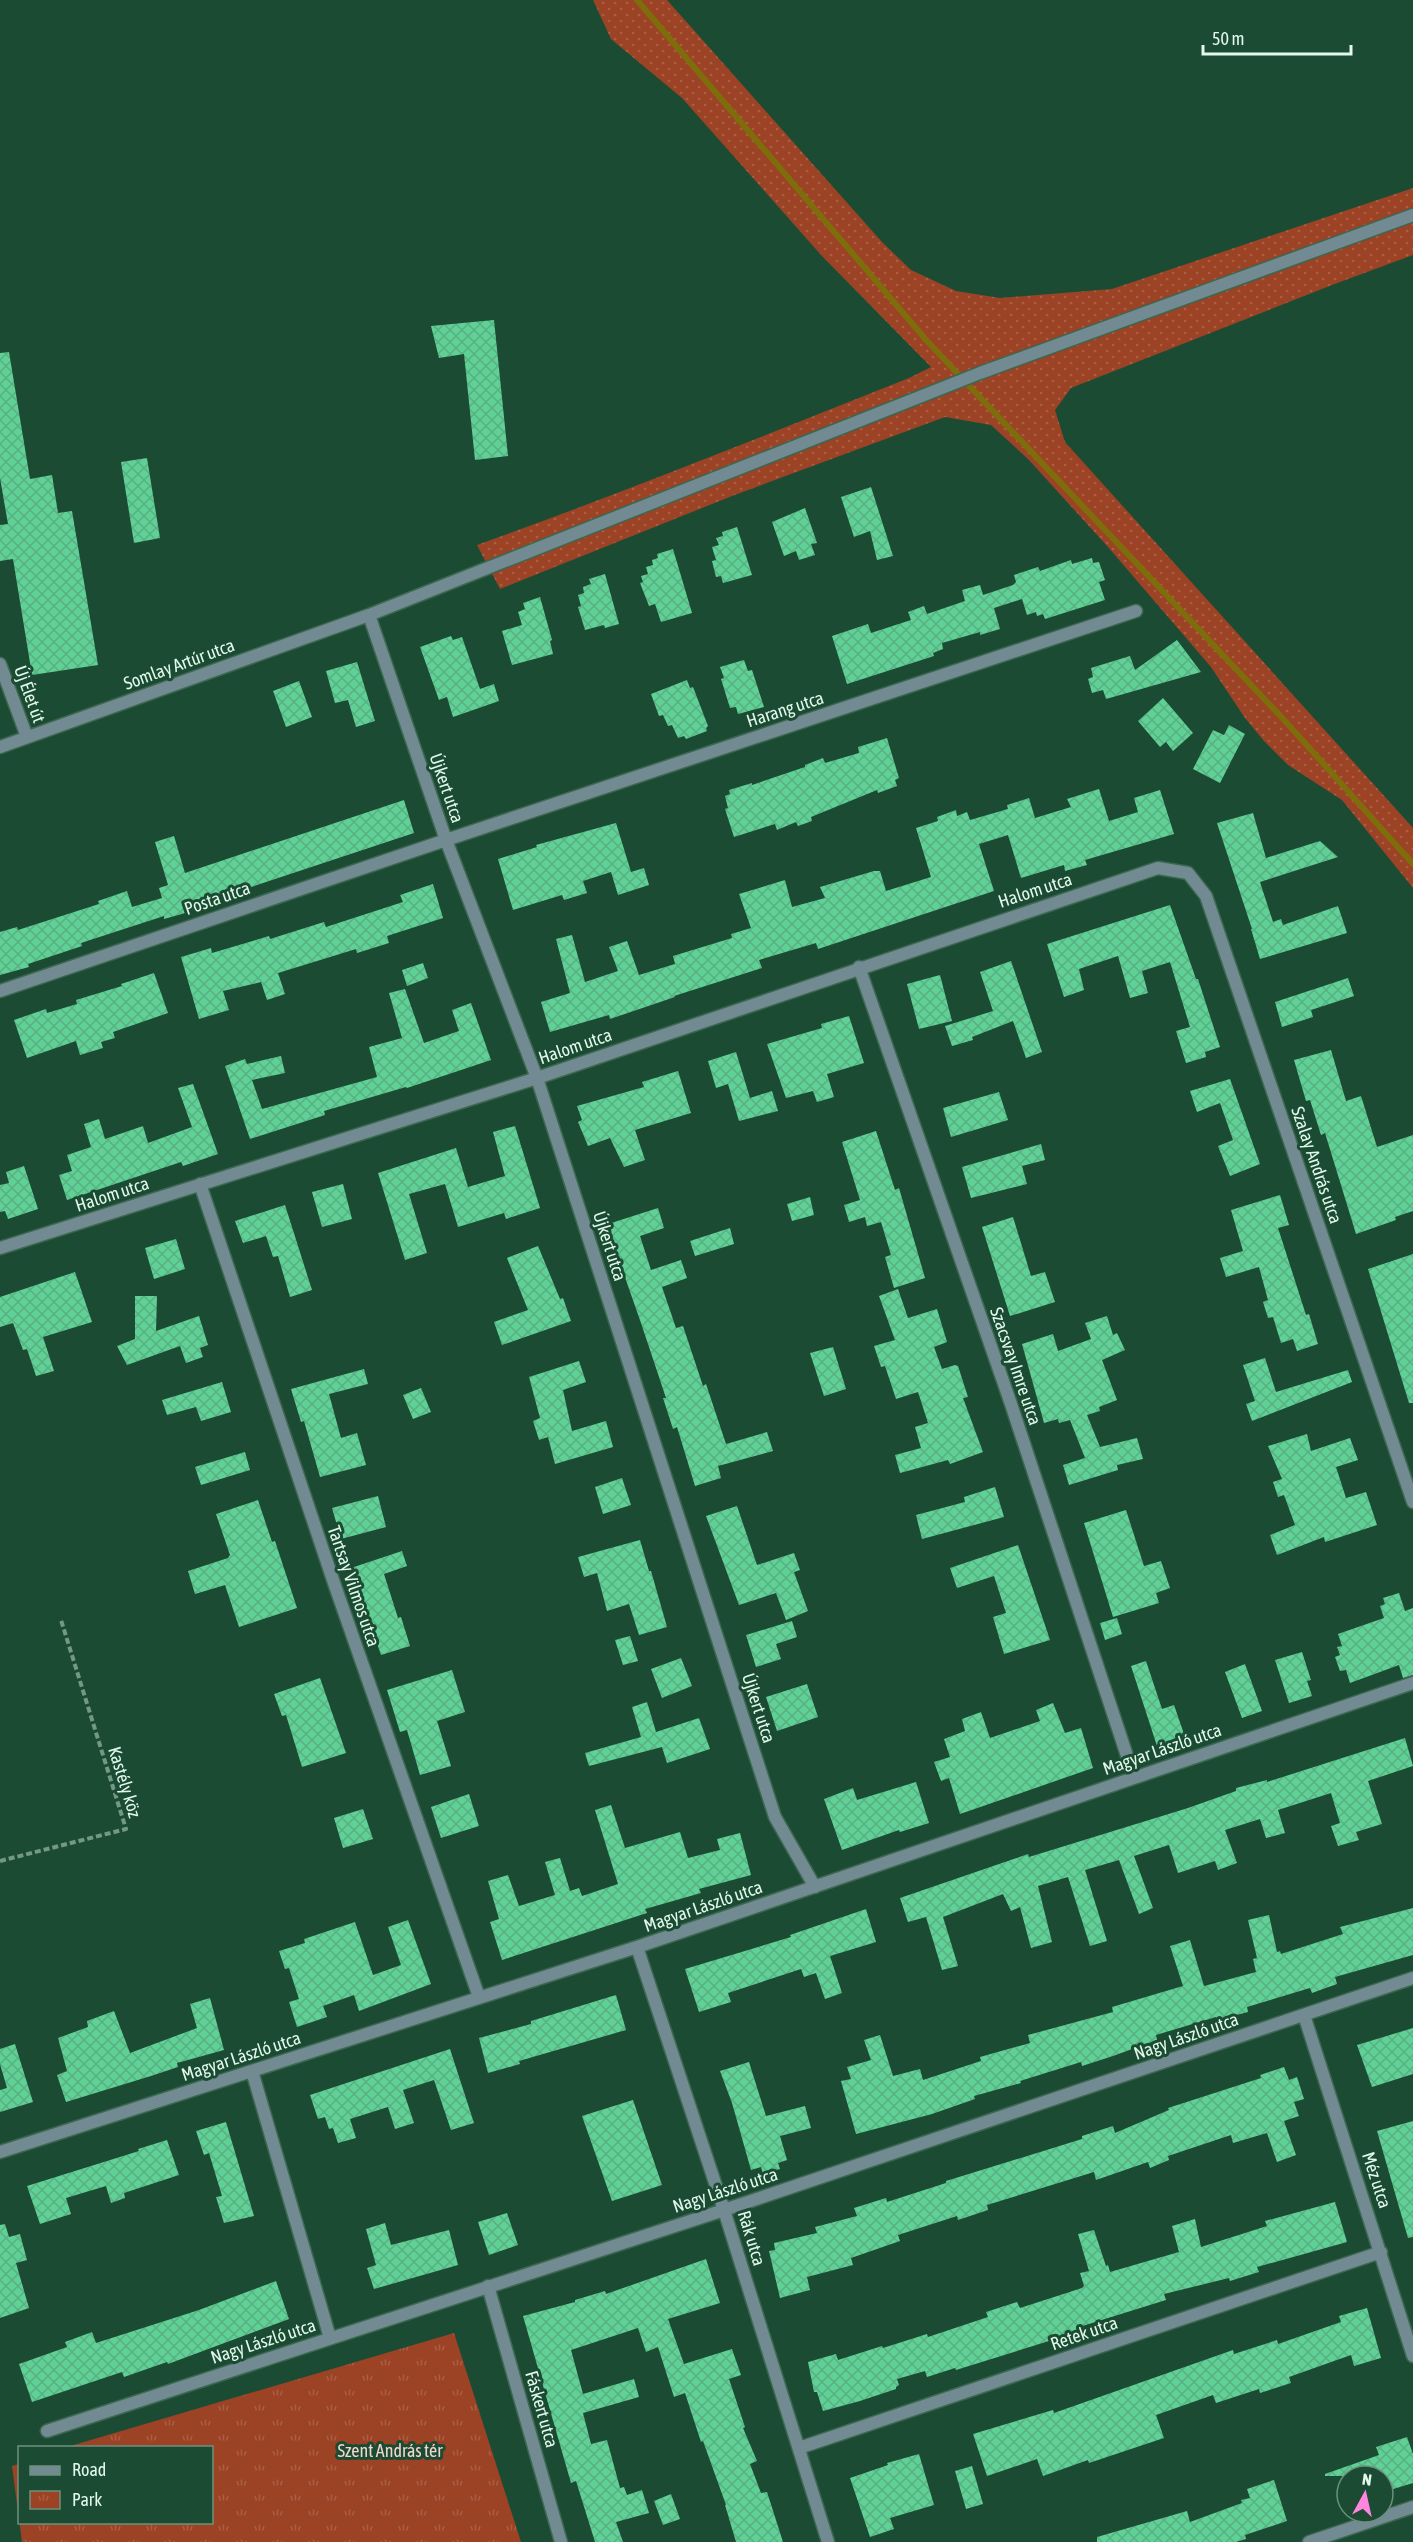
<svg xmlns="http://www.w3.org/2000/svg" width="1413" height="2542" font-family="'Asap Condensed',sans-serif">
<defs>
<pattern id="grass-dots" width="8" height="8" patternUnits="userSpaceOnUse" patternTransform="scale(1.5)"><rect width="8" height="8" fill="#9c4225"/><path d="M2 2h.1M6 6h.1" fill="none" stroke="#aa5e45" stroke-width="1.8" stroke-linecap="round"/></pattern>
<pattern id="park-tufts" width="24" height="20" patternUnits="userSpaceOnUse" patternTransform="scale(1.5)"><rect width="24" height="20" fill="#9c4225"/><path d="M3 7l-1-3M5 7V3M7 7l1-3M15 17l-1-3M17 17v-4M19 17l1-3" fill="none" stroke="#aa5e45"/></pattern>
<pattern id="building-cross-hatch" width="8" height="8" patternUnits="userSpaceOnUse" patternTransform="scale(1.5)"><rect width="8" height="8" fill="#60d196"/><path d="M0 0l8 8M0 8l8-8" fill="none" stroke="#59b082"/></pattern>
</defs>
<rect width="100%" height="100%" fill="#1c4b33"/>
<!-- grass -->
<path fill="url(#grass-dots)" d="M593 0H667L882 242 911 270 956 291 1000 298 1112 289 1413 188V255L1332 285 1071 388 1055 410 1065 442 1413 828V888L1342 800 1288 765 1264 741 1245 718 1211 667 1108 547 1029 460 991 425 945 417 732 496 500 589 477 545C622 493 766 435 909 378L931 367 821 255 682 98 611 39Z"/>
<!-- park -->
<path fill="url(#park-tufts)" d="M454 2333 521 2542H22L12 2466 19 2464 20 2522H212V2448L67 2447Z"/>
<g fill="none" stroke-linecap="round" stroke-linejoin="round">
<!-- stream -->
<path stroke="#7e6e0b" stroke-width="6" d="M637 0 927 341 1286 722 1413 864"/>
</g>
<!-- building -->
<path fill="url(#building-cross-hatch)" d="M494 320 508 456 475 460 464 354 439 358 431 326Z
M9 352 30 479 52 475 58 513 72 511 98 665 32 675 13 559 0 561V525L8 524 0 478V353Z
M147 458 160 538 134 543 121 462Z
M871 487 893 556 877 560 870 531 854 537 841 497Z
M805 508 817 543 811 544 815 555 799 560 796 551 784 556 772 522Z
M737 527 752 575 723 583 721 576 716 577 712 561 716 560 712 547 719 545 716 538 723 536 722 532Z
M673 549 692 613 661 622 655 604 649 606 640 583 643 582 641 576 648 574 646 567 653 565 652 560 658 558 657 554Z
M1092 558 1093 563 1099 562 1105 580 1099 582 1105 600 1045 619 1043 614 1037 616 1036 612 1027 615 1022 599 994 608 1000 629 980 635V632L942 643 943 649 933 653 934 656 847 684 832 636 868 624 871 633 911 620 908 612 924 606 927 614 965 601 962 590 980 585 983 595 1013 585 1016 582 1014 575 1038 567 1040 571 1071 560 1072 564Z
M605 574 619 624 605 628 604 625 585 630 578 607 581 606 578 595 584 593 583 587 591 584 589 579Z
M540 597 552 640 550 641 553 654 512 665 502 631 522 625 518 612 525 609 523 603Z
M451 636 453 640 462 637 480 689 494 684 499 701 453 717 447 697 439 700 420 647Z
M1177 640 1201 672 1106 699 1103 690 1092 693 1088 679 1093 677 1091 668 1130 656 1135 670Z
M744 660 748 671 752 670 764 707 738 714 736 707 730 708 721 679 724 678 720 667Z
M357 662 375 721 356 727 348 700 335 703 326 671Z
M687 680 690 688 693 687 708 726 706 728 707 731 686 739 684 736 678 738 672 725 668 726 663 715 659 716 651 694Z
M299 681 312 717 286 727 273 691Z
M1163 698 1193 733 1173 751 1166 742 1160 747 1138 721Z
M1229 725 1245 734 1220 783 1193 769 1213 730 1224 735Z
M887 738 899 778 895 780 897 786 878 793 877 790 811 817 812 821 798 826 796 822 777 830 775 824 734 837 725 809 728 808 725 796 730 794 729 790 752 783V785L805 767V765L823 758 825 763 859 753 858 747Z
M1099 789 1109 821 1138 812 1134 798 1160 790 1174 834 1085 860 1087 865 1065 871 1064 865 1021 878 1008 835 979 844 994 891 818 949 816 943 759 960 762 968 674 996 675 997 610 1019 609 1015 550 1032 541 1002 570 993 556 939 572 935 585 982 618 971 609 947 627 941 639 975 675 964 673 956 732 938 731 934 751 928 739 894 785 880 792 907 825 898 820 887 874 871H880L886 891 931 877 916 828 938 821 937 817 956 810 957 816 967 812 970 820 1008 809 1007 805 1029 798 1035 818 1071 807 1067 799Z
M404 800 414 833 194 906 196 910 164 919V916L81 943 82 946 28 964 29 967 0 975V932L17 927 18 930 99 904 98 901 127 891 132 907 162 898 159 888 168 885 155 842 174 836 185 873Z
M1253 813 1266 858 1320 841 1338 857 1260 882 1273 922 1281 919 1283 925 1338 906 1347 933 1260 959 1251 929H1252L1217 823Z
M616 823 631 872 644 868 649 885 618 895 611 872 583 881 587 893 564 900 562 895 513 910 498 859 537 847 536 845Z
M433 884 443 918 387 936 389 943 357 953 356 949 278 973 285 994 267 1000 261 982 223 991 229 1010 199 1019 181 957 211 948 212 953 269 936 270 939 324 922 326 927 403 902 400 895Z
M1170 905 1196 979H1198L1220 1047 1205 1052 1206 1057 1186 1063 1176 1031 1190 1027 1170 962 1142 971 1148 993 1130 998 1118 956 1079 969 1084 990 1064 997 1047 944Z
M1011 961 1042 1052 1026 1058 1013 1021 972 1037 973 1040 952 1046 945 1026 993 1011 980 972Z
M423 963 428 978 407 986 402 970Z
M154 973 168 1013 113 1032 115 1038 101 1042 103 1048 80 1055 76 1041 27 1058 14 1020 46 1009 47 1013 77 1004 76 1000 122 986 121 984Z
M940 975 952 1021 919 1029 907 984Z
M1348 978 1354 996 1311 1010 1313 1017 1282 1027 1275 1002Z
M405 989 424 1043 459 1031 452 1010 471 1003 491 1060 407 1088 406 1087 324 1111 325 1115 250 1139 225 1066 245 1059 247 1064 281 1056 285 1073 252 1080 262 1109 377 1077 369 1047 402 1038 389 993Z
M849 1016 864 1063 827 1074 834 1097 817 1102 813 1091 786 1098 767 1044 822 1028 821 1024Z
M1331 1050 1346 1101 1361 1096 1377 1147 1413 1135V1211L1395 1217 1396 1220 1356 1234 1325 1133 1321 1135 1310 1100 1306 1101 1294 1060Z
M736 1052 750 1098 772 1091 778 1111 739 1121 728 1084 716 1088 708 1061Z
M678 1071 691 1113 635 1130 645 1160 624 1167 610 1138 588 1146 578 1122 582 1120 577 1106 644 1087 642 1082Z
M1230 1079 1260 1164 1230 1176 1218 1146 1233 1140 1220 1103 1197 1112 1190 1091Z
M193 1084 218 1154 183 1166 181 1162 67 1200 59 1175 72 1171 67 1155 91 1147 84 1124 99 1119 105 1139 143 1126 148 1143 192 1127 178 1088Z
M999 1092 1008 1120 951 1137 943 1108Z
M515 1126 540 1208 506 1219 504 1213 458 1227 445 1184 409 1194 427 1253 405 1260 378 1173 456 1148 468 1187 505 1176 493 1132Z
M876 1131 895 1190 899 1188 925 1278 894 1288 885 1257 891 1255 881 1222 867 1226 865 1217 849 1222 844 1205 860 1200 842 1142Z
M1041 1144 1045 1160 1022 1166 1027 1184 971 1198 962 1167Z
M24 1166 38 1209 8 1219 5 1211 0 1212V1185L9 1183 6 1172Z
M343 1184 352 1219 322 1227 312 1192Z
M1280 1195 1289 1225 1278 1228 1306 1315 1309 1314 1318 1344 1297 1351 1293 1339 1281 1343 1273 1317 1268 1318 1263 1302 1268 1300 1259 1267 1226 1277 1220 1258 1243 1251 1231 1210Z
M810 1197 814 1215 792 1221 787 1204Z
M285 1205 312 1290 290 1297 278 1256 273 1257 266 1236 243 1243 235 1221Z
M658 1208 664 1228 640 1236 651 1270 681 1260 687 1278 662 1287 676 1328 683 1326 703 1386 706 1384 726 1444 767 1432 773 1451 718 1466 721 1478 695 1486 677 1427 673 1429 663 1398H666L641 1323 621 1266 618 1267 605 1225Z
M1013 1217 1031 1276 1045 1272 1055 1302 1010 1316 982 1227Z
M730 1228 734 1244 695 1256 690 1241Z
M176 1239 185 1269 154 1279 145 1248Z
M538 1246 560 1299 563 1298 571 1321 502 1345 494 1322 528 1310 507 1258Z
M1413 1254V1403H1409L1368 1269Z
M75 1272 92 1322 43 1337 54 1371 36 1376 27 1349 23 1350 13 1323 0 1327V1297Z
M898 1289 908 1318 937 1309 947 1342 934 1347 942 1369 955 1365 958 1366 968 1397 963 1398 983 1452 950 1464 948 1460 900 1473 895 1455 921 1448 915 1427 928 1423 918 1392 896 1399 885 1366 881 1367 874 1346 895 1340 879 1296Z
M135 1296H157L156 1331 199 1316 208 1345 200 1348 203 1357 186 1363 180 1346 127 1365 117 1346 135 1339Z
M1107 1316 1113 1335 1117 1333 1125 1350 1102 1360 1117 1400 1099 1407 1100 1411 1087 1415 1100 1447 1137 1438 1143 1459 1117 1465 1118 1470 1069 1485 1063 1465 1085 1458 1070 1420 1059 1423 1058 1419 1044 1423 1022 1344 1053 1334 1058 1351 1091 1339 1085 1323Z
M833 1347 846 1389 824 1396 810 1353Z
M1265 1358 1276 1392 1348 1370 1352 1382 1252 1421 1246 1404 1255 1401 1243 1365Z
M579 1361 586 1382 563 1390 572 1431 606 1421 613 1447 555 1464 548 1437 539 1440 533 1421 540 1418 529 1377Z
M364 1369 368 1384 329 1394 341 1438 357 1433 366 1465 320 1477 304 1421 301 1422 291 1389Z
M222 1382 231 1412 201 1421 196 1407 167 1415 162 1400Z
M421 1388 431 1412 413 1419 403 1395Z
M1307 1434 1311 1451 1350 1438 1358 1460 1336 1467 1346 1498 1366 1492 1377 1525 1325 1542 1324 1537 1277 1555 1270 1535 1295 1525 1284 1495 1278 1497 1273 1482 1282 1479 1268 1446Z
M245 1452 250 1470 201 1485 195 1467Z
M622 1478 631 1505 603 1514 595 1487Z
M995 1487 1004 1517 922 1539 916 1515 965 1502 964 1497Z
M378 1496 386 1527 341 1539 332 1508Z
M258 1500 272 1542 275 1541 297 1608 239 1627 225 1585 195 1594 188 1571 228 1558 230 1555 216 1514Z
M737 1506 757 1565 794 1553 800 1570 794 1572 808 1611 786 1620 776 1593 739 1605 706 1516Z
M1126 1510 1144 1566 1161 1561 1170 1588 1156 1593 1159 1603 1113 1617 1084 1523Z
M640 1540 649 1571H651L667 1627 639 1635 629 1604 607 1611 597 1573 584 1577 578 1557Z
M1018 1545 1050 1640 1004 1654 993 1617 1006 1613 994 1576 957 1588 950 1568Z
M402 1551 407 1566 384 1574 398 1618 401 1617 410 1646 381 1655 351 1568Z
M1399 1593 1405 1611 1413 1608V1675L1403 1678 1399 1665 1350 1683 1346 1670 1340 1671 1335 1657 1340 1655 1337 1647 1342 1646 1338 1634 1384 1618 1380 1606 1385 1604 1383 1598Z
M1117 1618 1122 1634 1105 1640 1100 1623Z
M792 1621 797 1637 776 1644 781 1659 756 1667 746 1635Z
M630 1636 638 1661 623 1665 615 1640Z
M1302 1652 1311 1680 1307 1681 1312 1696 1289 1703 1275 1660Z
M681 1658 692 1686 662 1698 651 1669Z
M1146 1661 1162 1709 1174 1705 1185 1737 1157 1746 1131 1666Z
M1245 1664 1262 1711 1242 1718 1225 1672Z
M452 1670 465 1712 437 1721 451 1766 420 1775 407 1730 400 1732 387 1690Z
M320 1678 346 1753 302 1767 286 1715 282 1716 274 1694Z
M807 1684 818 1717 777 1731 766 1697Z
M647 1702 656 1732 699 1718 710 1749 667 1763 662 1747 589 1766 585 1753 641 1737 632 1707Z
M1053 1703 1065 1733 1081 1728 1093 1768 960 1814 949 1778 941 1781 934 1762 950 1757 944 1739 965 1731 962 1719 981 1712 990 1738 1040 1721 1036 1710Z
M1405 1738 1413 1766 1368 1781 1382 1824 1356 1832 1359 1840 1338 1846 1331 1826 1340 1823 1331 1793 1278 1810 1285 1833 1266 1838 1260 1819 1225 1830 1237 1863 1218 1870 1215 1861 1178 1873 1169 1845 1134 1856 1153 1908 1139 1914 1119 1860 1085 1870 1107 1941 1090 1946 1068 1877 1038 1886 1052 1942 1031 1948 1020 1907 1011 1911 1003 1894 943 1917 958 1966 942 1970 926 1917 908 1922 900 1898 1028 1854 1029 1857 1188 1808 1236 1791V1788L1267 1780V1782Z
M916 1782 929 1823 900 1832 899 1830 842 1850 824 1799 853 1788 857 1800Z
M469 1794 479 1826 441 1838 431 1807Z
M611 1805 625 1848 680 1832 688 1858 720 1850 717 1839 740 1833 751 1875 699 1889 701 1893 645 1909 647 1913 502 1960 490 1922 499 1919 488 1881 508 1875 519 1906 555 1895 545 1862 560 1858 570 1891 579 1888 582 1896 618 1884 595 1810Z
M363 1809 373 1839 343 1848 334 1818Z
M1413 1908V1955L1335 1977 1337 1984 1312 1993 1310 1988 1247 2007 1248 2012 1217 2020 1216 2017 1156 2035 1157 2040 1113 2056 1082 2066 1081 2062 1020 2081 1021 2083 974 2096 975 2099 932 2114 856 2134 841 2081 851 2079 847 2067 871 2060 864 2040 880 2035 893 2076 920 2069 923 2080 981 2061 980 2057 1030 2043 1028 2035 1113 2012 1112 2007 1183 1986 1170 1946 1190 1940 1204 1986 1256 1972 1253 1959 1257 1958 1248 1920 1269 1915 1277 1952 1280 1951 1281 1954 1343 1934 1340 1927Z
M866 1909 876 1942 830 1956 842 1993 825 1999 816 1973 804 1977 801 1969 728 1993 731 2002 699 2012 685 1969 791 1937 790 1935Z
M408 1920 431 1984 359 2011 354 1995 323 2006 327 2017 297 2027 289 2002 299 1999 289 1968 285 1969 279 1951 305 1943 304 1939 355 1922 373 1975 401 1965 388 1927Z
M616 1995 626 2030 519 2061 520 2064 488 2073 479 2038 531 2024V2021Z
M210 1998 224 2050 177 2063 178 2067 151 2076 66 2102 57 2075 67 2071 58 2038 88 2027 87 2021 114 2011 130 2053 197 2028 190 2004Z
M1413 2028V2074L1372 2087 1357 2045Z
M15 2044 33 2102 0 2112V2090L7 2088 0 2064V2049Z
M450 2049 474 2123 451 2130 434 2080 403 2090 414 2123 395 2129 388 2107 350 2119 356 2138 338 2143 333 2128 329 2129 325 2117 318 2119 310 2095Z
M749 2062 766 2116 805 2106 811 2128 780 2136 787 2160 778 2163 780 2169 763 2174 761 2167 751 2170 732 2103 720 2071Z
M1284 2067 1289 2080 1297 2077 1304 2099 1294 2102 1299 2116 1284 2121 1296 2155 1277 2162 1267 2133 1233 2143 1231 2135 1168 2156 1169 2160 1150 2168 1148 2162 1096 2180 1094 2172 987 2205 988 2210 958 2220 957 2216 898 2235 900 2241 851 2258 853 2265 807 2277 810 2290 780 2298 769 2251 775 2250 774 2243 817 2233 815 2227 857 2216 854 2208 886 2198 887 2202 946 2183V2181L1082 2139V2136L1113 2126 1115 2133 1169 2110 1168 2108 1261 2078 1260 2075Z
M633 2100 662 2185 612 2201 582 2116Z
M1413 2121V2237L1408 2238 1377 2131Z
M226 2122 254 2216 224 2223 216 2197 222 2196 209 2153 204 2155 196 2131Z
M167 2140 179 2175 124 2193 125 2198 111 2203 106 2186 66 2198 71 2214 40 2224 27 2186 139 2151 138 2149Z
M1335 2202 1347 2242 1257 2267 1259 2272 1230 2281 1229 2278 1164 2294 1166 2300 1076 2328 1078 2332 956 2370 955 2368 927 2377 925 2371 897 2379 899 2385 896 2387V2389L860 2401 823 2411 817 2392H814L808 2362 836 2354 838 2360 882 2346 883 2348 927 2334 928 2337 988 2317 986 2312 1017 2302 1020 2308 1082 2288 1084 2286 1080 2273 1089 2271 1078 2234 1094 2230 1106 2266 1108 2265 1110 2272 1179 2252 1172 2226 1195 2219 1201 2247 1267 2226 1265 2221Z
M507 2213 518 2245 489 2255 478 2222Z
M385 2223 391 2245 449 2230 458 2265 374 2289 367 2268 376 2265 366 2229Z
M5 2224 9 2237 20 2234 27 2260 16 2263 29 2308 0 2318V2225Z
M706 2259 720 2303 668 2319 684 2364 732 2349 741 2375 729 2379 745 2427 743 2428 757 2461 750 2464 761 2493 767 2492 783 2542H736L725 2505H726L703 2441 701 2442 685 2393 674 2397 658 2347 646 2352 638 2328 571 2350 583 2394 634 2379 639 2397 583 2413 591 2444 607 2440 620 2488 624 2487 627 2495 642 2490 649 2513 616 2522 623 2542H595L576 2481 571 2483 523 2316 575 2302V2300L605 2291 606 2294Z
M276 2281 289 2319 168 2364 167 2362 124 2377 122 2372 32 2402 19 2364 67 2347 65 2342 92 2332 96 2343 199 2310Z
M1367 2308 1381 2358 1354 2366 1351 2355 1289 2377 1291 2383 1260 2393 1259 2389 1216 2403 1213 2395 1156 2415 1164 2438 1089 2463 1088 2460 1043 2476 1037 2459 987 2476 973 2434 1053 2410 1054 2413 1233 2350 1234 2354 1277 2340 1278 2344 1341 2322 1339 2316Z
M1407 2437 1413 2454V2483L1390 2490 1386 2476H1325V2474L1379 2455 1376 2447Z
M919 2454 934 2505 890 2518 894 2529 870 2537 850 2478 888 2465 887 2463Z
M972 2466 983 2504 966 2509 955 2471Z
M1274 2480 1287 2521 1245 2535 1246 2539 1236 2542H1097V2537L1187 2511 1190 2522 1242 2503 1241 2500 1250 2498 1247 2489Z
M671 2494 680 2519 663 2525 654 2501Z"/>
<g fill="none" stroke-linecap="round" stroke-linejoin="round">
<defs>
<path id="street" d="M369 615 446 840 537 1078 775 1817 815 1887
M0 664 27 737
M0 747 369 615 980 373 1413 215
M859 967 1011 1404 1134 1777
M0 991 446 840 1136 611
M200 1184 334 1583 479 1997
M0 1248 537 1078 1158 868 1188 873 1206 896 1413 1502
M637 1947 724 2210 828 2542
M1304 2015 1413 2356
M252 2071 330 2338
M0 2152 637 1947 1413 1683
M488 2286 561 2542
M47 2431 724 2210 1413 1978
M799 2448 1381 2252
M1309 2542 1413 2507"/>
</defs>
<!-- street casing -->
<use href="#street" stroke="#3c6750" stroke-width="15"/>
<!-- path -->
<path stroke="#739884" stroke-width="4" stroke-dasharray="6 3" stroke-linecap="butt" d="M0 1861 126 1829 61 1620"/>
<!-- street -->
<use href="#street" stroke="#728a92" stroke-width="12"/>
</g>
<g text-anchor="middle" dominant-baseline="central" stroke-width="6" stroke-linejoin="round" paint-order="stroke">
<!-- street labels -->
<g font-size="18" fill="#e1faeb" stroke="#1c4b33">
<text transform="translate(179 664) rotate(-20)">Somlay Artúr utca</text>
<text transform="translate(30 694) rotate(70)">Új Élet út</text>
<text transform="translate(785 709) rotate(-18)">Harang utca</text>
<text transform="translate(447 788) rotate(71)">Újkert utca</text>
<text transform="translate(1035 890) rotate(-18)">Halom utca</text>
<text transform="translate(217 898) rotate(-19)">Posta utca</text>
<text transform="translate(575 1046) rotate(-19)">Halom utca</text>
<text transform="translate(1317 1165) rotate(71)">Szalay András utca</text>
<text transform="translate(112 1194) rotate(-18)">Halom utca</text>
<text transform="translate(610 1246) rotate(72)">Újkert utca</text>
<text transform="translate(1016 1366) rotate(71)">Szacsvay Imre utca</text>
<text transform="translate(354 1586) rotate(71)">Tartsay Vilmos utca</text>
<text transform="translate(759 1708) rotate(72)">Újkert utca</text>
<text transform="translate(1162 1749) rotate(-19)">Magyar László utca</text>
<text transform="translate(125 1782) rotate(73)">Kastély köz</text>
<text transform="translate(703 1906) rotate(-19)">Magyar László utca</text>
<text transform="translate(1186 2036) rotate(-19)">Nagy László utca</text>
<text transform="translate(241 2056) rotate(-18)">Magyar László utca</text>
<text transform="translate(1377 2180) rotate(72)">Méz utca</text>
<text transform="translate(725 2190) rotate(-18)">Nagy László utca</text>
<text transform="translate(752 2238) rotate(73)">Rák utca</text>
<text transform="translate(1084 2333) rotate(-19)">Retek utca</text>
<text transform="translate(263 2341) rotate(-18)">Nagy László utca</text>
<text transform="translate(542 2409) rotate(74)">Fáskert utca</text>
</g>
<!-- park labels -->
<g font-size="18" fill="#f2d7ce" stroke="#1c4b33">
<text x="390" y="2450">Szent András tér</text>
</g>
</g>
<!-- legend -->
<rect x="18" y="2446" width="195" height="78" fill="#1c4b33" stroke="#6b917d" stroke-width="1.5"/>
<rect x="30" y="2466" width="30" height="9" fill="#728a92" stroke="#6b917d" stroke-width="1.5"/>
<text x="72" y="2476" font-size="18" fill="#e1faeb">Road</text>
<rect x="30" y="2491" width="30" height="18" fill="url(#park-tufts)" stroke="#6b917d" stroke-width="1.5"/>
<text x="72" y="2506" font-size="18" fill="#e1faeb">Park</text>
<!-- north arrow -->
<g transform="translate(1365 2494) rotate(8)"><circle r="28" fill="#1c4b33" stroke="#6b917d" stroke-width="1.5"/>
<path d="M0-4.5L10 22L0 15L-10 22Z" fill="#ff85de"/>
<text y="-9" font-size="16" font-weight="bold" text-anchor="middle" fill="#e1faeb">N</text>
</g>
<!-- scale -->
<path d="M1203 45v9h148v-9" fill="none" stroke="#e1faeb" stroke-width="3"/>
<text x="1212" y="45" font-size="18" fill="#e1faeb" stroke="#1c4b33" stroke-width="4.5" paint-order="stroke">50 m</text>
</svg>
